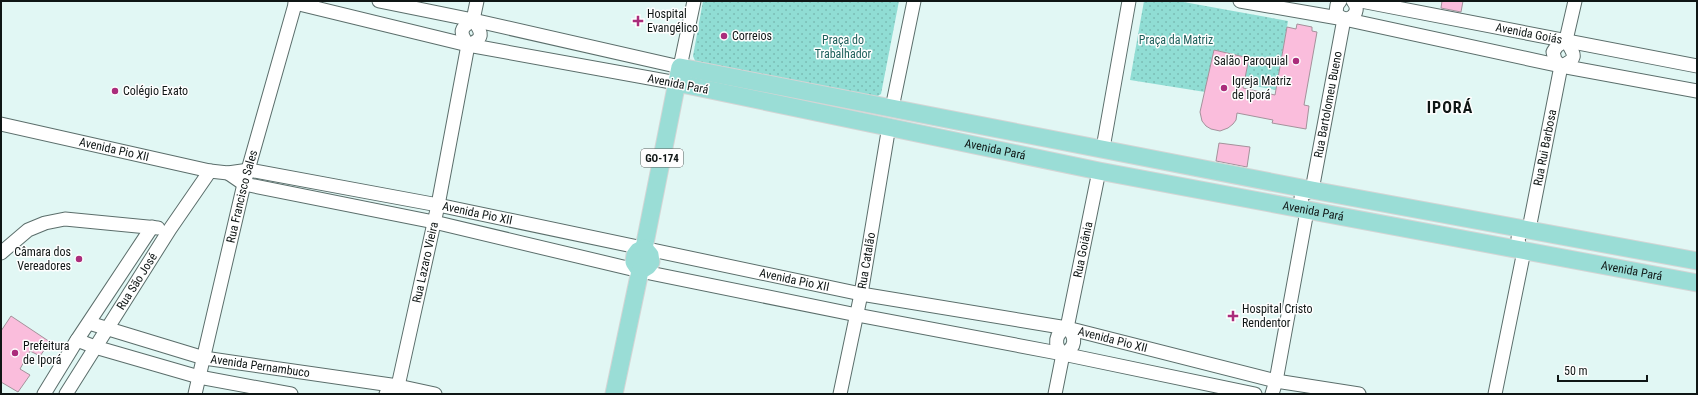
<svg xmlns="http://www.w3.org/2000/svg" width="1698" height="395" font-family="'Roboto Condensed',sans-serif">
<defs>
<pattern id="park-dots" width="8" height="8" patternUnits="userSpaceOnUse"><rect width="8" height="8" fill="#90ddd4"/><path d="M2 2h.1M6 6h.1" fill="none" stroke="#7bbdb5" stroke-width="1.8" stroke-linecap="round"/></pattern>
</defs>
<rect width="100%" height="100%" fill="#e1f7f4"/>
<!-- park -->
<path fill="url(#park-dots)" d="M703 1H899L881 94 873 99 696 63 693 56Z
M1144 1H1178L1288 21 1276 90 1244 84 1249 58 1214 50 1205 92 1130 80Z"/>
<!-- building -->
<path fill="#fabddc" stroke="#a4929b" d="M1442 1H1463L1461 12 1441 8Z
M1297 24 1312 27V31L1317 32 1304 105 1309 106 1306 129 1272 123 1273 120 1237 113 1236 120 1233 124 1228 128 1220 131 1211 129 1206 126 1202 121 1200 112 1214 50 1249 58 1243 88 1275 95 1287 27 1296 29Z
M1219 143 1250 147 1247 167 1216 161Z
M11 316 50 342 40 356 30 351 20 369 30 375 18 392 1 382V331Z"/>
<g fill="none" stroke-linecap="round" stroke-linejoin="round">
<defs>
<g id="minor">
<path d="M379 1 473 20 680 67 694 1"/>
<path d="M1240 1 1344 19 1561 66 1697 91"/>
<path d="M1340 1 1337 5 1336 12C1344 27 1364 14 1353 1"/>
<path id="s1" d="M1361 1 1697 66"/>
<path d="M295 3 468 45 677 83"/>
<path d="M468 45C484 39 483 33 473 20"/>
<path d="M1561 66C1580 59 1573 53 1566 40L1575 1"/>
<path d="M1561 66 1555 60 1553 52 1557 46 1566 40"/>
<path d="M892 108 914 1"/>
<path id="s2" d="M1 124 210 171 228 173 249 170 438 205 861 294 1067 328 1276 381 1359 394"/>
<path d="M1103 148 1129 1"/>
<path d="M228 173 244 184 434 222 640 271 857 315 1063 354 1255 394"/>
<path id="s3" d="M1312 190 1344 19"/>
<path id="s4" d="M1529 229 1561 66"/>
<path d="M1 253 28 230 45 223 65 219 158 228"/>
<path id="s5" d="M89 323 204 358 398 386 435 394"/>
<path id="s6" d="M1067 328 1099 171"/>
<path d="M77 340 95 347 199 377 291 394"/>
<path d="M1063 354C1076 348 1077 337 1067 328"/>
<path d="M1063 354C1053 345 1055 333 1067 328"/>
<path d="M44 394 77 340 152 227"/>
<path id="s7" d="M66 394 170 229 210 171"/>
<path id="s8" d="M195 394 244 184 296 1"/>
<path id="s9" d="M386 394 398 386 438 205 468 45C459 32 460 28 473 20L477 1"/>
<path id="s10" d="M840 394 861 294 889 126"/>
<path d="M1055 394 1063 354"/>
<path d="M1272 394 1276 381 1307 211 1302 204 1301 198 1304 194 1312 190"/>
<path d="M1495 394 1524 251 1519 245 1518 238 1522 232 1529 229"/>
</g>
<g id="major">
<path id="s11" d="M677 83 1099 171 1697 283"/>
<path d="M644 248 680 67 1312 190 1697 261"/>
<path d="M640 271 634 262 635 255 638 251 644 248"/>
<path d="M614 394 640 271 648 266 651 262 650 255 644 248"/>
</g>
</defs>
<!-- minor casing -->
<use href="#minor" stroke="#5b6e6b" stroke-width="15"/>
<!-- major casing -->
<use href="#major" stroke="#d4d5d5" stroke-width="19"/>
<!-- minor -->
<use href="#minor" stroke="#fff" stroke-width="13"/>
<!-- major -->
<use href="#major" stroke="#9addd6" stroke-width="17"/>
</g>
<!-- markers -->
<g fill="#aa2c7b" stroke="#fefefe" stroke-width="1.5">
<path d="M636 15h4v4h4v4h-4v4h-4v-4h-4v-4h4z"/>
<circle cx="724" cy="36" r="4"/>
<circle cx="1296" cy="61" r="4"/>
<circle cx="1224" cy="88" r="4"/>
<circle cx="115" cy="91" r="4"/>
<circle cx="79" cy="259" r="4"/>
<path d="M1231 310h4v4h4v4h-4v4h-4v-4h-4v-4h4z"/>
<circle cx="15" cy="353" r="4"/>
</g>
<g text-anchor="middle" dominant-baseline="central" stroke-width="3" stroke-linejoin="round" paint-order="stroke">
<!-- shield labels -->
<rect fill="#fefefe" stroke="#575c5b" stroke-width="1" x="641" y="149" width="42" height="18" rx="3"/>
<g font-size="11" font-weight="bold" fill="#0f1615">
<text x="662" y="158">GO-174</text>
</g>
<!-- poi labels -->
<g font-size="12" fill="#0f1615" stroke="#fefefe" text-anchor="start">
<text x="647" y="14">Hospital<tspan x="647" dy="14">Evangélico</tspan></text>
<text x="732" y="36">Correios</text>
<text x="1288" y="61" text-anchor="end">Salão Paroquial</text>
<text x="1232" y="81">Igreja Matriz<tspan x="1232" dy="14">de Iporá</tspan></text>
<text x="123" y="91">Colégio Exato</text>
<text x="71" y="252" text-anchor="end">Câmara dos<tspan x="71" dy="14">Vereadores</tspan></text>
<text x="1242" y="309">Hospital Cristo<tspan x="1242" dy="14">Rendentor</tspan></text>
<text x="23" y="346">Prefeitura<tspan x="23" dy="14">de Iporá</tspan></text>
</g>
<!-- street labels -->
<g font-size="12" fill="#0f1615" stroke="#fefefe">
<text stroke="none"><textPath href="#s1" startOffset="171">Avenida Goiás</textPath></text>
<text transform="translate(678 84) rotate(11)">Avenida Pará</text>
<text stroke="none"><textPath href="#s3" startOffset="87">Rua Bartolomeu Bueno</textPath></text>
<text stroke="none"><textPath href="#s4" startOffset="83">Rua Rui Barbosa</textPath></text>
<text stroke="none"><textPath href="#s11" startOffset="325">Avenida Pará</textPath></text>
<text stroke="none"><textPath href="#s2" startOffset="116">Avenida Pio XII</textPath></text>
<text stroke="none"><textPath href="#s8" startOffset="203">Rua Francisco Sales</textPath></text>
<text stroke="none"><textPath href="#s11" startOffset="649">Avenida Pará</textPath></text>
<text stroke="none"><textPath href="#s2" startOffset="486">Avenida Pio XII</textPath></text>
<text stroke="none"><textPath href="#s6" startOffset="80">Rua Goiânia</textPath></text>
<text stroke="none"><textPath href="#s10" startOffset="136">Rua Catalão</textPath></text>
<text stroke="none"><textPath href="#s9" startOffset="141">Rua Lazaro Vieira</textPath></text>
<text stroke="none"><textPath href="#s11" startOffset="973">Avenida Pará</textPath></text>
<text stroke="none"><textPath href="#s2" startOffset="810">Avenida Pio XII</textPath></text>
<text stroke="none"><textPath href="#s7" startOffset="133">Rua São José</textPath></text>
<text stroke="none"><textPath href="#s2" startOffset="1134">Avenida Pio XII</textPath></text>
<text stroke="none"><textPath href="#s5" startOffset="177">Avenida Pernambuco</textPath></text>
</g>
<!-- park labels -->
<g font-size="12" fill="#1f615c" stroke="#fefefe">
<text x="843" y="40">Praça do<tspan x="843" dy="14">Trabalhador</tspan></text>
<text x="1176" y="40">Praça da Matriz</text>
</g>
<!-- district labels -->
<g font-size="16" font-weight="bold" letter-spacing="1" fill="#0f1615" stroke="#fefefe">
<text x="1450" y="107">IPORÁ</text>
</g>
</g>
<!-- border -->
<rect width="1698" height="395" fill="none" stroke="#0f1615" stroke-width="4"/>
<!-- scale -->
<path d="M1558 375v6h89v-6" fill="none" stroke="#0f1615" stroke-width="2"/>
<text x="1564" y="375" font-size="12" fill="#0f1615" stroke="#fefefe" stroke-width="3" paint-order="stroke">50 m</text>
</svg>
